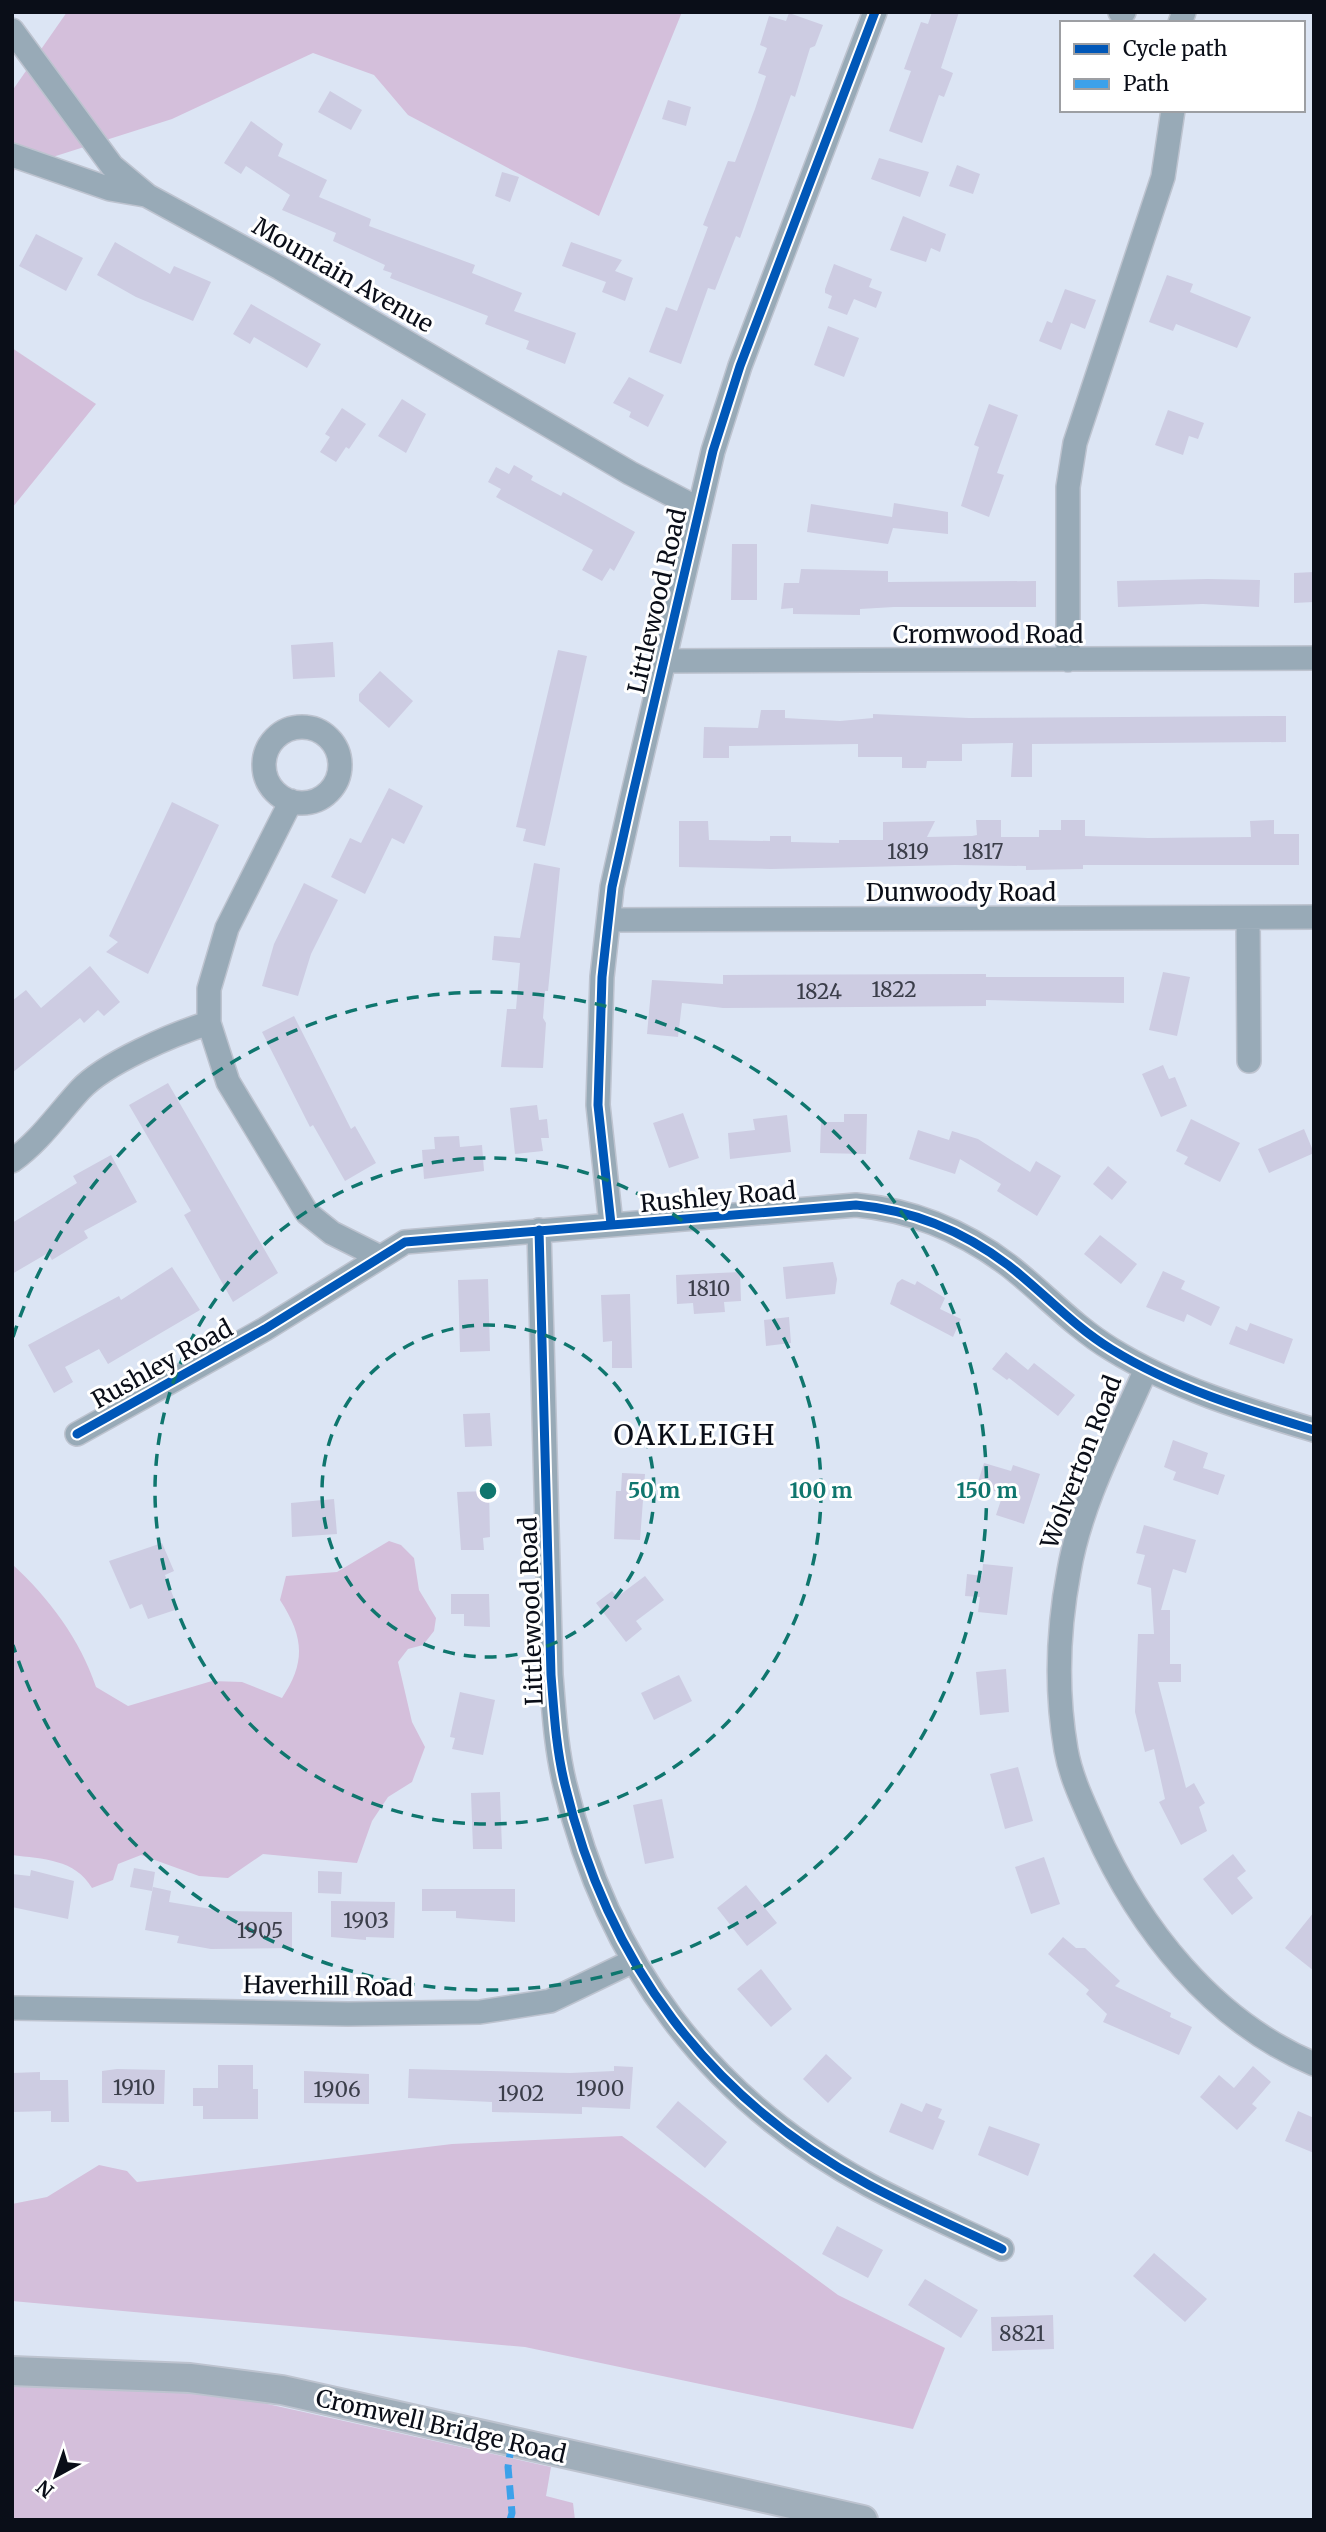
<svg xmlns="http://www.w3.org/2000/svg" width="1326" height="2532" font-family="Merriweather,serif">
<rect width="100%" height="100%" fill="#dce5f4"/>
<!-- green -->
<path fill="#d4bfdb" d="M67 12H682L599 216 408 115 374 75 313 53 172 119 15 169 12 178V91Z
M12 348 96 404 12 508Z
M389 1541 401 1545 414 1558 419 1590 436 1618 434 1631 423 1645 408 1649 398 1662 412 1722 425 1747 412 1782 388 1797 372 1821 357 1863 263 1854 228 1878 199 1876 141 1855 118 1864 113 1880 92 1888C75 1859 43 1859 12 1855V1564C49 1598 80 1639 96 1687L128 1706 212 1681 242 1682 282 1698C306 1662 304 1637 280 1600L286 1576 337 1572Z
M622 2136 838 2295 945 2348 913 2429 525 2347 12 2301V2204L47 2197 99 2165 127 2171 137 2182 452 2144Z
M114 2385 241 2398 551 2467 546 2496 573 2503 575 2520H12V2386Z"/>
<!-- building -->
<path fill="#cdcce2" d="M932 12H959L941 68 953 73 952 76 944 97 939 95 922 143 889 131 911 71 904 69 921 22 928 24Z
M789 13 823 25 815 46 810 48 795 97 791 95 740 238 736 236 715 290 708 288 681 364 649 352 666 307 677 311 708 227 703 225 728 161 735 162 755 109 766 76 758 73 767 48 760 45 769 16 786 21Z
M330 91 362 110 351 130 318 112Z
M668 100 691 107 686 126 662 119Z
M251 121 283 144 278 156 327 180 319 197 371 219 369 226 475 265 472 273 522 293 514 311 576 333 565 364 526 349 529 341 485 324 488 316 390 278 392 273 383 270 385 265 333 241 336 233 282 210 290 195 246 166 241 174 224 163Z
M879 158 929 172 920 197 871 179Z
M957 165 980 174 973 194 949 186Z
M502 172 519 177 510 202 495 196Z
M903 216 946 234 940 252 931 248 926 262 890 250Z
M36 234 83 258 66 291 19 266Z
M115 242 170 274 174 266 211 282 193 321 136 297 97 275Z
M571 242 622 260 615 271 633 278 625 301 602 292 606 282 562 266Z
M834 264 872 279 869 287 882 292 876 308 854 299 847 315 828 308 832 296 825 293V289Z
M1167 275 1193 284 1190 292 1251 317 1237 348 1176 324 1173 331 1149 322Z
M1065 289 1096 300 1085 329 1071 323 1061 350 1039 341 1047 321 1052 323Z
M251 304 321 344 307 368 254 337 250 344 233 334Z
M828 326 859 338 844 377 814 365Z
M629 377 664 395 648 427 629 417 631 412 613 403Z
M402 399 426 414 406 453 378 436Z
M989 404 1018 415 997 473 1004 475 989 517 961 506 979 447 974 445Z
M342 408 366 424 349 449 346 447 336 462 320 452 330 437 325 434Z
M1168 410 1204 423 1198 439 1189 436 1183 455 1155 445Z
M514 465 533 476 531 480 561 496 563 492 635 532 614 571 610 568 602 581 582 570 593 550 496 497 501 489 488 482 496 467 509 474Z
M894 503 948 512V534L893 528 888 544 807 532 811 504 892 517Z
M732 544H757V600H731Z
M801 569 888 571V582L1036 581V607H894L860 609V615L793 614V608L781 609 784 583H799Z
M1314 572V602L1294 603V573Z
M1208 579 1260 580 1259 607 1203 604 1118 607 1117 581Z
M333 642 335 677 293 679 291 645Z
M558 650 587 656 545 846 523 841 526 829 516 827Z
M380 671 413 701 389 728 359 701V694Z
M761 710H785V718L840 721 873 718V714L969 718 1286 716V742L1032 744V777H1011L1013 743 962 744V761H927L926 768H902V757H858V744L729 746V758H703L704 727 758 728Z
M389 788 423 806 404 844 392 838 365 894 331 877 350 838 361 843Z
M172 802 219 825 148 974 106 952 118 942 109 936Z
M976 820H1001V837H1039V830H1061V820H1085V836L1148 838 1251 837 1250 821 1274 820V834H1299V865H1083V869L1026 870V866L955 865 771 869 679 867V821H708L709 840 770 841V836H791V842L839 843V840H883V822L935 821 927 837 972 836 977 835Z
M534 863 560 868 548 991H545L543 1018 546 1023 543 1068 501 1067 507 1009H516L520 963 492 960 494 936 520 938Z
M304 883 338 900 311 954 298 996 262 986 274 944Z
M90 966 120 1002 104 1016 98 1010 84 1023 80 1018 12 1073V1001L26 990 41 1008Z
M1163 972 1190 977 1177 1036 1149 1030Z
M986 974V977H1124V1003L986 1000V1006L723 1008 682 1003 678 1037 647 1034 652 980 723 984V975Z
M294 1016 351 1129 355 1126 376 1163 345 1181 313 1125 310 1127 262 1032Z
M1163 1065 1169 1079 1175 1077 1187 1106 1161 1117 1142 1074Z
M168 1083 278 1273 233 1302 184 1215 191 1211 129 1105Z
M537 1105 539 1120 547 1119 549 1138H541L543 1151 515 1154 510 1108Z
M683 1113 699 1158 669 1168 653 1123Z
M844 1114H867L866 1154 820 1153 821 1122H844Z
M787 1115 791 1152 730 1159 728 1133 755 1130 753 1119Z
M1191 1119 1240 1143 1220 1182 1184 1164 1188 1157 1176 1151Z
M1304 1129 1314 1153 1269 1173 1258 1149Z
M918 1130 949 1140 952 1131 978 1139 1030 1172 1036 1161 1061 1176 1037 1216 997 1191 1001 1184 960 1159 955 1174 909 1159Z
M459 1136 460 1147 482 1145 484 1171 424 1179 422 1150 435 1149 434 1137Z
M111 1155 137 1202 84 1231 88 1238 52 1260 48 1253 12 1274V1223L77 1183 73 1176Z
M1108 1166 1127 1182 1112 1200 1093 1184Z
M1100 1235 1137 1264 1121 1284 1084 1254Z
M833 1262 837 1279 835 1294 786 1299 783 1267Z
M172 1267 200 1310 108 1364 99 1349 65 1367 73 1382 54 1393 28 1345 119 1296 121 1300Z
M1163 1271 1185 1281 1181 1289 1220 1307 1211 1326 1187 1314 1184 1322 1146 1307Z
M740 1272 741 1301 724 1302 725 1312 694 1314 693 1303 677 1304 676 1275Z
M488 1279 490 1351 460 1352 458 1280Z
M902 1279 915 1285 917 1281 945 1298 940 1309 961 1319 953 1337 890 1304 897 1283Z
M630 1294 632 1368H612V1341L603 1342 601 1295Z
M789 1317 791 1343 766 1346 764 1320Z
M1250 1323 1293 1339 1284 1364 1229 1344 1236 1326 1247 1331Z
M1006 1352 1028 1370 1034 1363 1075 1395 1058 1416 1009 1378 1007 1380 992 1369Z
M490 1413 492 1446 465 1447 463 1414Z
M1173 1440 1208 1453 1203 1468 1225 1475 1218 1495 1173 1480 1176 1472 1164 1467Z
M984 1463 1011 1471 1013 1465 1040 1474 1024 1524 996 1515 1003 1494 977 1485Z
M622 1473 645 1474 640 1540 614 1539 616 1491H621Z
M489 1491 490 1537 483 1538 484 1550H461L457 1492Z
M334 1499 337 1534 292 1537 291 1503Z
M1144 1525 1196 1540 1186 1573 1173 1569 1161 1610H1170V1664H1181V1682H1158L1186 1788 1194 1783 1205 1803 1199 1807 1207 1831 1181 1845 1159 1802 1165 1799 1154 1749 1145 1752 1135 1712 1138 1634H1154L1151 1588 1137 1584 1145 1555 1136 1553Z
M162 1543 174 1571 165 1575 178 1609 148 1619 142 1604 130 1609 109 1561Z
M983 1564 1013 1567 1007 1615 978 1612 980 1597 965 1596 967 1574 982 1576Z
M645 1576 664 1600 636 1621 642 1629 626 1642 596 1603 612 1591 617 1597Z
M451 1594H489L490 1627 464 1626V1614H451Z
M1006 1669 1009 1712 980 1715 976 1672Z
M679 1675 692 1701 654 1720 641 1693Z
M460 1692 495 1700 483 1755 452 1749 455 1738 450 1737Z
M1018 1767 1033 1821 1005 1829 990 1774Z
M500 1792 502 1849H473L471 1793Z
M662 1799 674 1858 645 1864 633 1805Z
M1233 1854 1246 1871 1237 1878 1253 1898 1232 1915 1203 1879Z
M1044 1857 1060 1904 1031 1914 1015 1867Z
M134 1868 155 1872 152 1891 130 1887Z
M31 1870 74 1881 68 1919 12 1907V1874L30 1876Z
M318 1871 342 1872 341 1894 318 1893Z
M746 1885 777 1923 747 1946 717 1908Z
M153 1887 171 1891 169 1902 223 1911 292 1912V1948L211 1949 177 1943 179 1936 145 1930Z
M422 1889H515V1922L456 1918V1911H422Z
M331 1901 395 1902 394 1938 366 1937V1940L331 1937Z
M1314 1912V1971L1285 1948Z
M1063 1937 1076 1948H1085L1120 1981 1115 1986 1171 2013 1170 2017 1192 2027 1179 2055 1103 2022 1107 2014 1086 1994 1089 1990 1048 1954Z
M761 1969 792 2009 771 2027 737 1989Z
M826 2054 852 2078 828 2103 803 2079Z
M218 2065H253V2089H258V2119H203V2106H193V2088H218Z
M614 2066 633 2067 630 2109 582 2107V2114L492 2112V2102L408 2098 409 2069 570 2073 614 2071Z
M1253 2066 1271 2082 1252 2104 1257 2108 1237 2130 1200 2097 1219 2075 1234 2088Z
M117 2069 165 2070 164 2104 102 2103V2071Z
M304 2071 369 2074V2104L304 2103Z
M40 2072V2080H68L69 2122H51V2111L12 2112V2073Z
M678 2101 727 2142 705 2168 656 2127Z
M901 2103 922 2112 926 2103 942 2109 938 2118 945 2121 933 2150 889 2132Z
M1298 2111 1314 2118V2153L1285 2141Z
M989 2126 1040 2144 1028 2176 978 2155Z
M837 2226 883 2250 868 2278 822 2254Z
M1154 2253 1207 2299 1185 2322 1133 2276Z
M925 2279 978 2310 961 2338 908 2305Z
M1053 2315 1054 2349 992 2351 991 2317Z"/>
<g fill="none" stroke-linecap="round" stroke-linejoin="round">
<defs>
<path id="minor" d="M1120 12H1124
M1180 23 1184 12
M12 30 112 166 148 196 280 268 630 473 697 508
M12 155 110 189 145 195
M1068 660V487L1075 443 1163 177 1173 110
M663 661 1314 658
M264 765a38 38 0 1 1 76 0a38 38 0 1 1-76 0Z
M291 801 227 928 209 989V1023L228 1082 307 1213 332 1233 380 1257
M1248 918 1249 1061
M609 920 1314 917
M12 1161C40 1141 57 1115 80 1090 105 1063 173 1034 209 1023
M611 1224 598 1105 602 977 612 887 631 802 713 451 740 366 875 12
M539 1230 551 1675C554 1712 556 1749 565 1785 607 1962 708 2098 869 2185 912 2208 958 2228 1002 2249
M1146 1369C1118 1434 1081 1501 1069 1571 1058 1629 1056 1692 1066 1750 1071 1778 1084 1804 1095 1829 1139 1928 1212 2021 1314 2064
M77 1434 265 1329 405 1242 856 1205C912 1210 963 1231 1008 1265 1043 1292 1073 1326 1111 1349 1174 1388 1244 1409 1314 1430
M12 2008 348 2014 480 2012 550 2001 633 1961"/>
<path id="major" d="M12 2371 190 2378 282 2390 863 2520"/>
</defs>
<!-- minor casing -->
<use href="#minor" stroke="#bdc3cf" stroke-width="26"/>
<!-- major casing -->
<use href="#major" stroke="#bdc3cf" stroke-width="32"/>
<!-- minor -->
<use href="#minor" stroke="#98aab7" stroke-width="23"/>
<!-- major -->
<use href="#major" stroke="#a0aeba" stroke-width="28"/>
<!-- quiet -->
<path stroke="#3ca1ea" stroke-width="7" stroke-dasharray="14 7" stroke-linecap="butt" d="M510 2520 512 2513 508 2467 512 2442"/>
<defs>
<path id="cycleway" d="M611 1224 598 1105 602 977 612 887 631 802 713 451 740 366 875 12
M539 1230 551 1675C554 1712 556 1749 565 1785 607 1962 708 2098 869 2185 912 2208 958 2228 1002 2249
M77 1434 265 1329 405 1242 856 1205C912 1210 963 1231 1008 1265 1043 1292 1073 1326 1111 1349 1174 1388 1244 1409 1314 1430"/>
</defs>
<!-- cycleway casing -->
<use href="#cycleway" stroke="#fff" stroke-width="13"/>
<!-- cycleway -->
<use href="#cycleway" stroke="#0057b8" stroke-width="9"/>
</g>
<!-- distance rings -->
<g fill="none" stroke="#0f766e" stroke-width="3.5" stroke-dasharray="12 9">
<circle cx="488" cy="1491" r="166"/>
<circle cx="488" cy="1491" r="333"/>
<path d="M13 1337A499 499 0 1 1 13 1645"/>
</g>
<g text-anchor="middle" dominant-baseline="central" stroke-width="6" stroke-linejoin="round" paint-order="stroke">
<!-- number labels -->
<g font-size="21" fill="#3b3e4a">
<text x="908" y="851">1819</text>
<text x="983" y="851">1817</text>
<text x="894" y="989">1822</text>
<text x="819" y="991">1824</text>
<text x="709" y="1288">1810</text>
<text x="366" y="1920">1903</text>
<text x="260" y="1930">1905</text>
<text x="134" y="2087">1910</text>
<text x="600" y="2088">1900</text>
<text x="337" y="2089">1906</text>
<text x="521" y="2093">1902</text>
<text x="1022" y="2333">8821</text>
</g>
<!-- street labels -->
<g font-size="24" fill="#0a0e18" stroke="#fff">
<text transform="translate(343 275) rotate(30)">Mountain Avenue</text>
<text transform="translate(657 601) rotate(-77)">Littlewood Road</text>
<text x="988" y="634">Cromwood Road</text>
<text x="961" y="892">Dunwoody Road</text>
<text transform="translate(718 1197) rotate(-5)">Rushley Road</text>
<text transform="translate(162 1364) rotate(-29)">Rushley Road</text>
<text transform="translate(1081 1462) rotate(-69)">Wolverton Road</text>
<text transform="translate(531 1611) rotate(-92)">Littlewood Road</text>
<text transform="translate(328 1986) rotate(1)">Haverhill Road</text>
<text transform="translate(441 2426) rotate(13)">Cromwell Bridge Road</text>
</g>
<!-- quarter labels -->
<g font-size="28" letter-spacing="2" fill="#0a0e18" stroke="#fff">
<text x="695" y="1435">OAKLEIGH</text>
</g>
</g>
<circle cx="488" cy="1491" r="10" fill="#0f766e" stroke="#fff" stroke-width="3.5"/>
<g font-size="21" text-anchor="middle" font-weight="bold" fill="#0f766e" stroke="#fff" stroke-width="6" stroke-linejoin="round" paint-order="stroke">
<text x="654" y="1498">50 m</text>
<text x="821" y="1498">100 m</text>
<text x="987" y="1498">150 m</text>
</g>
<!-- border -->
<rect width="1326" height="2532" fill="none" stroke="#0a0e18" stroke-width="28"/>
<!-- legend -->
<rect x="1060" y="21" width="245" height="91" fill="#ffffff" stroke="#9d9fa3" stroke-width="2"/>
<rect x="1074" y="44" width="35" height="10" fill="#0057b8" stroke="#9d9fa3" stroke-width="2"/>
<text x="1123" y="56" font-size="21" fill="#0a0e18">Cycle path</text>
<rect x="1074" y="79" width="35" height="10" fill="#3ca1ea" stroke="#9d9fa3" stroke-width="2"/>
<text x="1123" y="91" font-size="21" fill="#0a0e18">Path</text>
<!-- north arrow -->
<g transform="translate(56 2476) rotate(220)" stroke="#ffffff" stroke-width="5" paint-order="stroke">
<path d="M0-5L12 26L0 18L-12 26Z" fill="#0a0e18"/>
<text y="-10" font-size="19" font-weight="bold" text-anchor="middle" fill="#0a0e18">N</text>
</g>
</svg>
